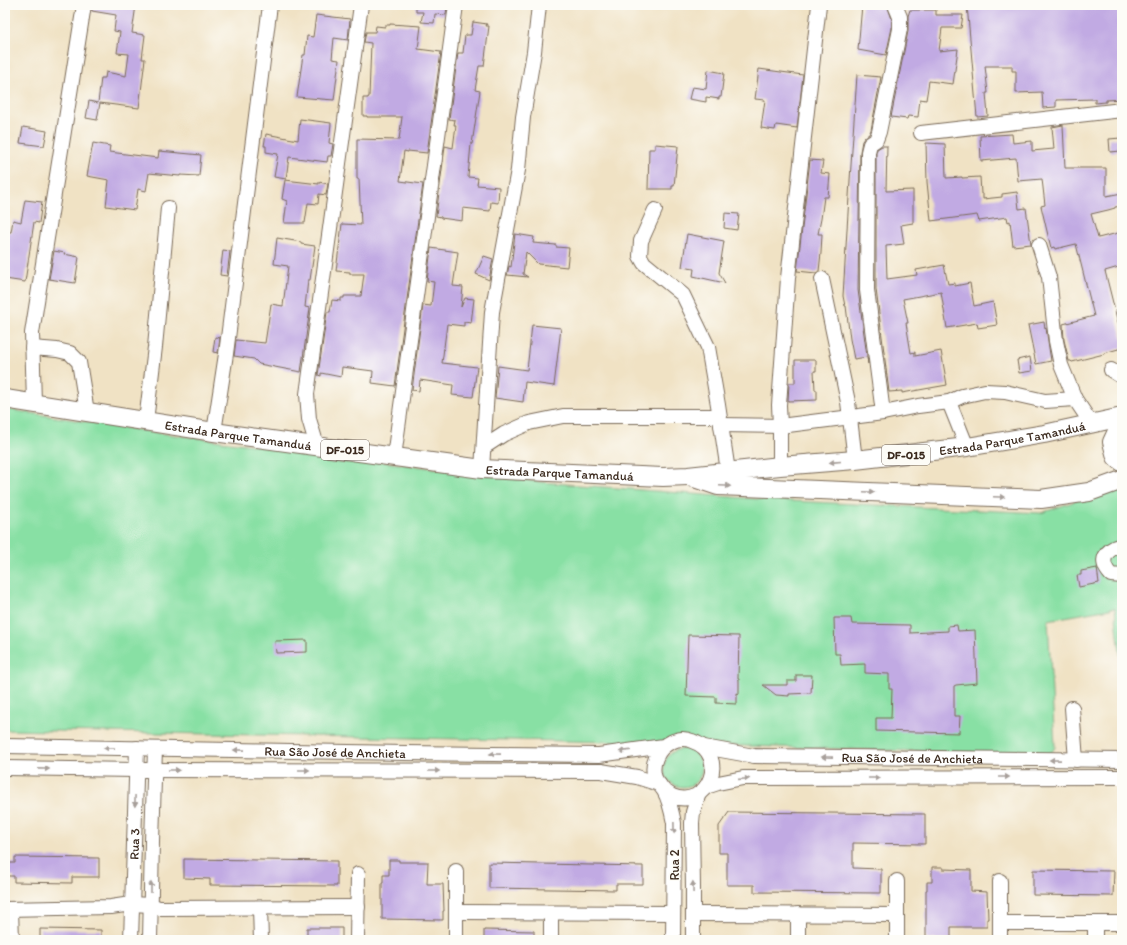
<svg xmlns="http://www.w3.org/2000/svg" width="1127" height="945" font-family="Itim,sans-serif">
<rect width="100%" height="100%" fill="#fdfcf7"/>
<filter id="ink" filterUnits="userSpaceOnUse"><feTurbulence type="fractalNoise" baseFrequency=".025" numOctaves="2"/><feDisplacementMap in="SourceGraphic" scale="8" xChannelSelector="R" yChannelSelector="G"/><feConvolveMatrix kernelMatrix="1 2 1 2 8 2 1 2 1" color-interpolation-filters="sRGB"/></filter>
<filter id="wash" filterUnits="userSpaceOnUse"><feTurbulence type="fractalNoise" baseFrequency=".012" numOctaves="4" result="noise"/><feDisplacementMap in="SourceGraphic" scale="16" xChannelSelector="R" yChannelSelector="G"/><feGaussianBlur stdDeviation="0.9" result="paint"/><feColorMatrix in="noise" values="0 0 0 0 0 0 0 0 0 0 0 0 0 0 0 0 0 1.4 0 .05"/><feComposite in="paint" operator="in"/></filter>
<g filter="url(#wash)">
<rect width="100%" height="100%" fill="#f0e2c4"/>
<!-- green -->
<path fill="#88e0a4" stroke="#628561" d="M5 409 151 432 540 482 770 500 1041 513 1122 485V671L1115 608 1048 620 1055 747C1052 753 1049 754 1042 755L614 742 5 730Z
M664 768a19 19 0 1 1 38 0a19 19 0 1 1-38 0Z"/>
<g id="blocks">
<!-- building -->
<path fill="#c1aae3" d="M92 5H136L132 33 145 35 142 59H145L139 108 100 103 97 120 86 118 89 101 98 103 101 78H105L106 72 126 76 129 54 117 53 120 32 114 31 116 15 92 11Z
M416 5 447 6 446 15 435 14 434 23 421 22 423 12H416Z
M862 5H887L892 19V28L886 55 858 50Z
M967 5H1122V99L1106 100V102L1095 103V99L1056 100V107L1043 108 1042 92 1016 93V71H1012V66H985L988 93H986L988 116 977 117Z
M910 10H936V15H963L961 28H942L939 51 958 49 953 84 929 81 926 100 920 99 918 117 908 116 907 119 891 117 908 31V16Z
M316 15 350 19 348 40 334 38 332 59 339 60 334 100 297 97 303 55H305L307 36 313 37Z
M473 22 487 24 486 26H489L484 66H479L475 90 480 91 472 144H471L468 177 478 178 477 185 499 187 498 203 491 202 490 211 463 208 462 221 441 218V217L436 216 445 146 453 148 456 125H454L455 120 449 119 458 53H463L465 35H471Z
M390 24 421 26 418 49 441 52 427 153 408 151V152L404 151 400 181 423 184 395 386 372 383 373 371 342 367 341 377 321 373V376L318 375 327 312H330L332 300 341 301V298H344V296H361L364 274H350V272L336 271 342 224 361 225 359 179H357V139L399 140 402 117H367V116H363V98H368V97H369L371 43 364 42 366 32H375L376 26 385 27V25H390Z
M759 69 803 75 797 128 776 125 775 130 761 128 765 100 755 99Z
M708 70 724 73 721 97H719V99L706 97V102L689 99 692 87 706 89Z
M857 75 881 77 871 130 869 134 865 137 862 141 860 152 858 290 868 364 867 357 854 359 850 339 846 306H845L843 296 850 180Z
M300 119 331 123 329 143 333 144 331 156H328L327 162 289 157 286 179 274 177 278 154 266 152V146H264L266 134 298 140Z
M1063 125 1065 168H1106V196L1122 193V206L1115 207V208L1108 210 1091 214 1098 238 1122 232V266L1105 271 1122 339V348L1104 353V354L1072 362 1071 361H1069L1064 340 1063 324 1094 316 1076 244 1055 249 1054 247 1051 248 1041 206 1045 205 1042 179 1018 181 1016 158 981 161 980 136 1012 134 1013 143 1032 141V151L1054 149 1052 127Z
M23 127 47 131 44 146 20 143Z
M1121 138V151L1110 152 1109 139Z
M93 143 110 146 109 152 158 158 159 151 201 155 199 176 180 175V176L149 173 146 191 138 189 135 210 106 206 109 180 87 176Z
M926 143 945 144 946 178 962 177V178L980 177 981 194H983V199L1002 197V194L1017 192 1019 209 1026 208 1031 244 1013 246 1010 221 1008 222 1007 217 979 221 977 215 931 221 927 182Z
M655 144 678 146 674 186H672V189H648L649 149H655Z
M882 146H887L886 191 913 190V223L901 225 904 244 886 246 887 279 917 275 916 270 944 265 948 284 955 283V286L970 283 974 306 993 302 997 325 978 328 977 323 947 328 941 292 903 299 908 323H906L911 353 915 352V356L941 351 947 385 902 393V391L889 392 876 289V153L877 149Z
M810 160 823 161 821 173 830 174 828 197H824L821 219 818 234H822L821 253 819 271 816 273 797 271Z
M285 180 319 184V182L328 184 326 195 319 194 318 204 308 203 305 223H284L287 201 282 199Z
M25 200 42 202 39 223 34 222 25 282 5 279V244L7 232H11L13 220 21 222Z
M725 213 739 214 737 230 724 228Z
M515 234 534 237 533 243 556 245V247L569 248 567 267 538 264 526 252 523 274 528 277 507 275 509 266 511 267Z
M687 234 724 241 719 273 725 283 693 276 694 269 682 267Z
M277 238 301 242V244L315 246 310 280H308L305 307 310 308 301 372 259 364 254 359 234 356 236 340 265 343 271 304 283 306 288 266 274 264Z
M431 248 458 252 453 286 463 287 461 307 465 298 474 299 471 323 464 322V326L447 324 442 363 477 367 473 397 452 395 453 385 420 380 419 391 412 390 423 305 431 306 434 282 427 281Z
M223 250 230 251 227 276 220 275Z
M54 251 65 253 64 254 79 257 75 283 49 279Z
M484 256 493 259 489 280 476 274Z
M1044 322 1045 329 1046 328 1051 361 1036 364 1028 325Z
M532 325 561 328 554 386 525 382 523 402 495 398 498 366 527 370Z
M215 337 220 338 218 353 213 352Z
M1030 357 1032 371 1019 373 1017 360Z
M795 360H816V371H814L815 390H817V400L788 401 789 383H795Z
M1097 568 1099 583 1079 587 1077 575H1081V571Z
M834 618H851L852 624 910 625V633L948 631V626L957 625 958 631 975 630 977 683 956 685 954 686V716H960L959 733 876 731V718H891L892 689H889V674L865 673V664L841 665 840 654H835Z
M688 635 739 636 738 679H739V694L737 693V704L716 703V697L686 696Z
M307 640V652L276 653 275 641Z
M796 675H812L811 693 789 694V696L776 695 763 685H787V681H796Z
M729 812 925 814V844L853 843V868L881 869V893L754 892V885H727V853H719V826Z
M15 857 99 858V877H72V883L14 882V876H5V863H15Z
M184 859 337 861V886L210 885V879L184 878Z
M389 860H399V862H428L427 884H443L444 911H443V920L382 919V883H383V875H389Z
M489 863 643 866V884H616V890L489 888Z
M932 867H943V869L971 870V891L987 892 988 919H987V927H951V939H926V890H927V882H932Z
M1033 870 1114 871 1113 896 1033 895Z
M307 928H342V940H307Z
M40 929 101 930V940H40Z
M484 930 534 931V940H484Z"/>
</g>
</g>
<g filter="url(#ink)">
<use href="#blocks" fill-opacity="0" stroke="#7a6a58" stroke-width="1"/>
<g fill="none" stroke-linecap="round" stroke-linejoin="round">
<defs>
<g id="minor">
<path d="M921 133 1122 110"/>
<path d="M655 210 641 241 640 256 644 263 683 295 708 347 718 405 728 471"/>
<path d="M1039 245 1049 277 1056 341 1061 365 1075 399 1091 423"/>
<path d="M822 279 848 402 855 460"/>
<path d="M32 348 57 350 70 353 79 362 87 412"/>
<path d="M1111 370 1122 377"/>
<path d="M949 402 967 447"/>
<path d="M34 403 32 333 84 5"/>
<path d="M883 413 867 290 868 152 870 144 876 140 879 132 900 29V17L895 5"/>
<path d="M146 421 155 347 168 208"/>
<path d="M721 425 780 426 883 413 918 406 949 402 962 396 985 391 1005 392 1045 401 1075 399"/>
<path d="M214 432 226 354 270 5"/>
<path d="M317 446 309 419 307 394 361 5"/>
<path d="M484 447 504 434 529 423 563 416H719"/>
<path d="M394 457 456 5"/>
<path d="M780 466V426L779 405 788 278 819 5"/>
<path d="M482 469 492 312 518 170 523 117 534 52 539 5"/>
<path d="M1122 545C1105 549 1098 561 1111 575L1122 576"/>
<path d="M1072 708 1076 760"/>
<path id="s1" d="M5 746 405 753 599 755 664 746"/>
<path id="s2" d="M704 747 754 756 1122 760"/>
<path d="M5 768 136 770 601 771 637 777 659 784"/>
<path d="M706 787 718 783 743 778 1122 777"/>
<path d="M664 791C667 792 669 794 672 796 708 811 731 754 692 741 685 738 677 739 671 742 658 748 650 764 655 778 657 783 661 786 664 791 669 799 672 813 674 823L673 940"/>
<path d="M456 871V940"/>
<path d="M897 881V940"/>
<path d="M1000 881V940"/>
<path d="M260 908 261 940"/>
<path d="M5 909 111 907 131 904 151 905 159 908 358 907"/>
<path d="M11 909 12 940"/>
<path d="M456 912 673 913"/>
<path d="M551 913V940"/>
<path d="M693 914 897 915"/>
<path d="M798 914V940"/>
<path d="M1000 923H1122"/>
<path d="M1095 923V940"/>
<path id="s3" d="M131 940 137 748"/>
<path d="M150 940 152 841 155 749"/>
<path d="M357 940 358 874"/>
<path d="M693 940V887L692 823 693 812 699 793"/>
</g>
<g id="major">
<path id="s4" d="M5 399 214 432 482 469 663 477 688 476 780 466 855 460 967 447 1044 434 1122 417"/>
<path d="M1122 425 1118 429 1112 442 1116 457 1122 462"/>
<path d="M694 478 718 486 1041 499 1089 492 1122 480"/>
</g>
</defs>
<!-- minor casing -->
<use href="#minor" stroke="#7a6a58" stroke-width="16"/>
<!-- major casing -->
<use href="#major" stroke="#7a6a58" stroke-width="20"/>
<!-- minor -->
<use href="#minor" stroke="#fff" stroke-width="14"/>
<!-- major -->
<use href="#major" stroke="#fff" stroke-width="18"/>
</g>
<!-- one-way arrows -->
<defs><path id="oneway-solid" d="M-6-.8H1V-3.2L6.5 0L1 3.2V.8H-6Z"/></defs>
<g fill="#a79f9a">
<use href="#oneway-solid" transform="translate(835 462) rotate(175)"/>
<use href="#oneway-solid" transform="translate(725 486) rotate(2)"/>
<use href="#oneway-solid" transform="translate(869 492) rotate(2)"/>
<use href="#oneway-solid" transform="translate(999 497) rotate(2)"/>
<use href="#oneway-solid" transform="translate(109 748) rotate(-179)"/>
<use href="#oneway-solid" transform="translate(239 750) rotate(-179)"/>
<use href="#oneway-solid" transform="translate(625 751) rotate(173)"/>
<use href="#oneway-solid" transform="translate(495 754) rotate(-179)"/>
<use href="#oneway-solid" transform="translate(827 757) rotate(-179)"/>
<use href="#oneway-solid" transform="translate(1055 760) rotate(-179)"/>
<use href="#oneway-solid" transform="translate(44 769) rotate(1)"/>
<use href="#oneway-solid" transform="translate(174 770)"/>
<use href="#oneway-solid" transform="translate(304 770)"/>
<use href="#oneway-solid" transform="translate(434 771)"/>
<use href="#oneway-solid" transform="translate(1004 777)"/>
<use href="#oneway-solid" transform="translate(874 778)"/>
<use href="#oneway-solid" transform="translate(744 779) rotate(-4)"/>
<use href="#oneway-solid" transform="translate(135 801) rotate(91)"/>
<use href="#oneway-solid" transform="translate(674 828) rotate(89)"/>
<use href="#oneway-solid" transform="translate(151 887) rotate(-90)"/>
<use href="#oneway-solid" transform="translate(693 887) rotate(-91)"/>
</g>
</g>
<g text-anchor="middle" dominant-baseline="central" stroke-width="3" stroke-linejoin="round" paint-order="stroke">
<!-- shield labels -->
<g fill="#fdfcf7" stroke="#75695f" stroke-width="1">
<rect x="321" y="440" width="48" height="20" rx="3"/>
<rect x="882" y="445" width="48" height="20" rx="3"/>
</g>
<g font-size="12" font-weight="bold" fill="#3b2a1e">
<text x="345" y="450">DF-015</text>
<text x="906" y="455">DF-015</text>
</g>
<!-- street labels -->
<g font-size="13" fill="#3b2a1e" stroke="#fdfcf7">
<text stroke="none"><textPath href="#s4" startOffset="236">Estrada Parque Tamanduá</textPath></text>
<text stroke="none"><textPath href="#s4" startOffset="1015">Estrada Parque Tamanduá</textPath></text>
<text stroke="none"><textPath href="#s4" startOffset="560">Estrada Parque Tamanduá</textPath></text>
<text stroke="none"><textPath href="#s1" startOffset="330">Rua São José de Anchieta</textPath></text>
<text stroke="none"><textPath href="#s2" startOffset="209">Rua São José de Anchieta</textPath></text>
<text stroke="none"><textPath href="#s3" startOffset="96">Rua 3</textPath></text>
<text transform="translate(674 865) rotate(-90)">Rua 2</text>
</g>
</g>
<!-- margin -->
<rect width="1127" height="945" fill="none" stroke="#fdfcf7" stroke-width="20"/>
</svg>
